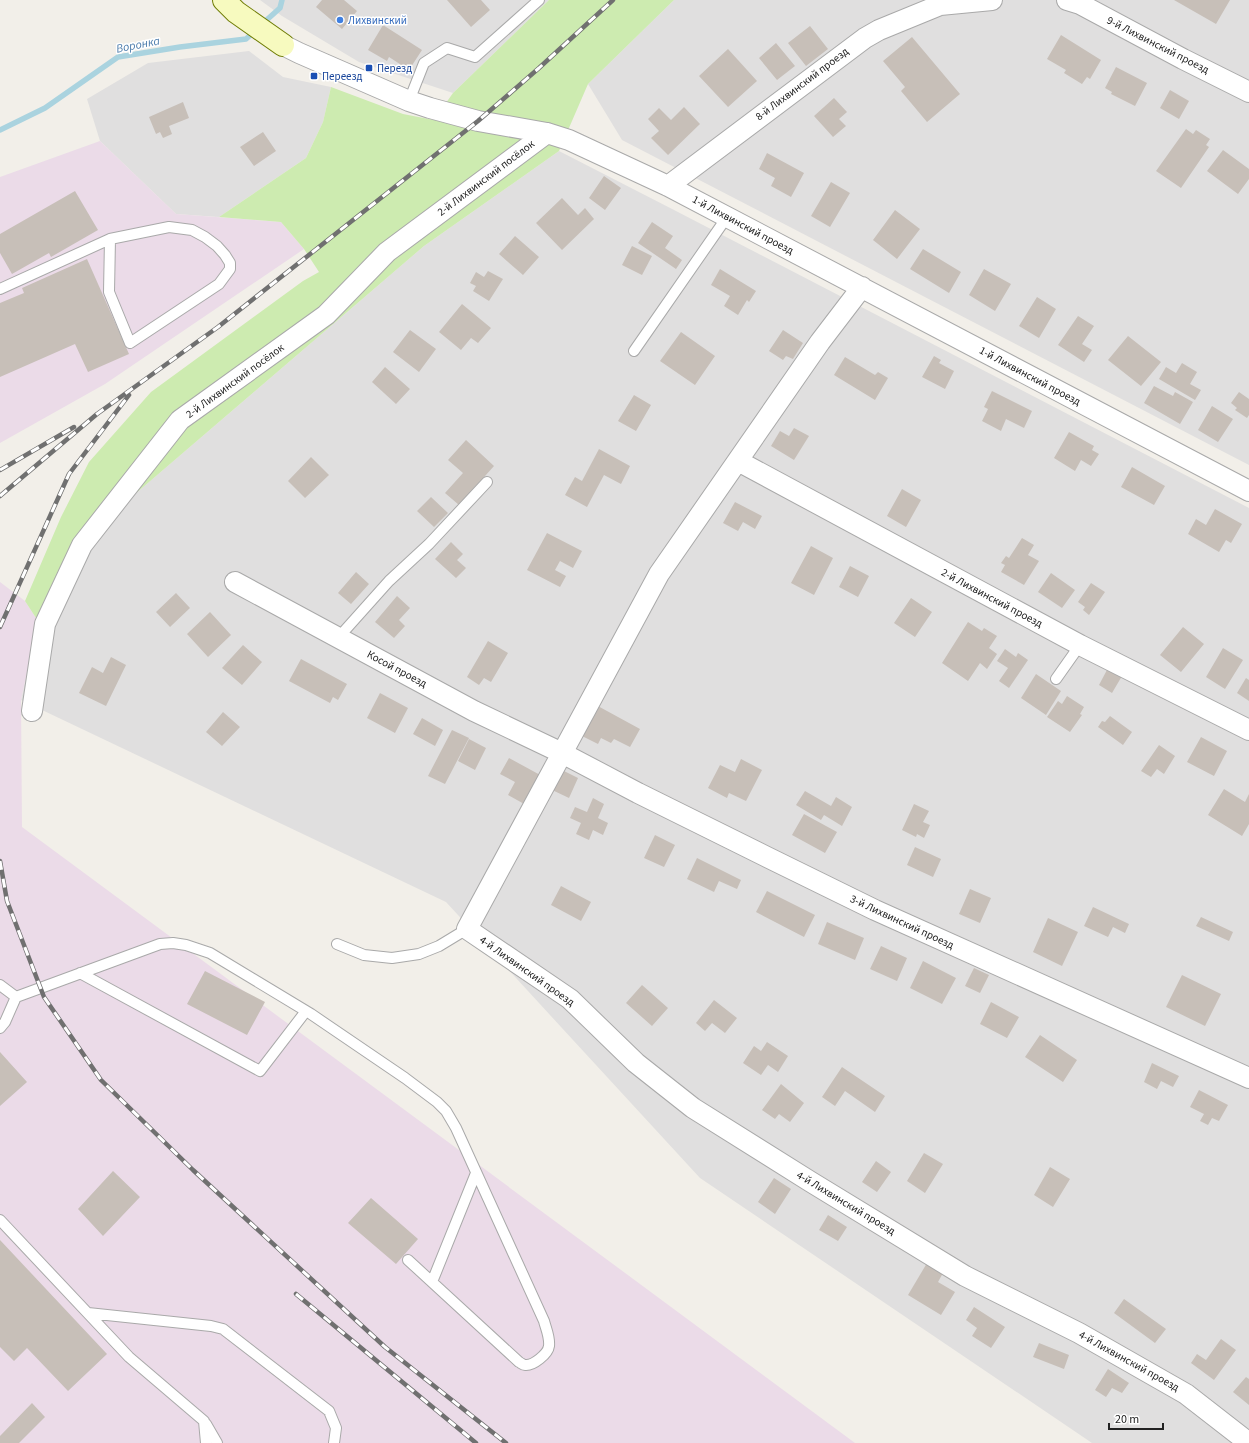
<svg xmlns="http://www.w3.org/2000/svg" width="1249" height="1443" font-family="'Source Sans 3',sans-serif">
<rect width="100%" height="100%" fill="#f2efe9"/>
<!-- residential -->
<path fill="#e0dfdf" d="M260 0H549L453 93 359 62 282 16Z
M674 0H1249V465L622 140 588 84Z
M249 51 283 77 331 87 323 122 306 158 219 217 176 214 100 141 87 99 148 63Z
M559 151 676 211 1249 508V1443H1092L700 1178 446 902 21 700 38 621 71 549 424 246Z"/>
<!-- industrial -->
<path fill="#ebdbe8" d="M100 141 176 214 281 222 304 249 105 384 0 443V177Z
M0 582 25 601 38 621 21 700 22 827 855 1443H0Z"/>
<!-- grass -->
<path fill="#cdebb0" d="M549 0H674L588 84 559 151 424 246 71 549 38 621 25 601 61 517 89 462 151 392 303 281 319 272 304 249 281 222 219 217 306 158 323 122 331 87 403 114 434 120 453 93Z"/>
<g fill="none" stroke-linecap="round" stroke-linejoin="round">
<!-- stream -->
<path stroke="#aad3df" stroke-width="5.5" d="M261 25 280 8 282 0
M0 130 45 108 118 57 180 47 246 39 255 31"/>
</g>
<!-- building -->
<path fill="#c7bfb8" d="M322 0H344L357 11 342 29 316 7Z
M447 0H481L490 10 471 27Z
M1174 0H1230L1216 24Z
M383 25 422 50 409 70 389 57 387 61 368 50Z
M810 26 828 49 806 66 788 43Z
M1061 35 1101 60 1090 79 1087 77 1082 84 1064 73 1066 70 1047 59Z
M912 37 960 94 927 122 901 91 905 87 883 61Z
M776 43 795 66 777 80 759 58Z
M728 49 757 81 728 107 699 76Z
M1116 67 1147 83 1135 106 1111 94 1112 92 1105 88Z
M1170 90 1189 101 1179 119 1160 108Z
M834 98 847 112 839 119 846 126 833 137 814 116Z
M183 102 189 118 169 126 172 134 163 138 160 132 156 134 149 117Z
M684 107 700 124 668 155 651 138 659 131 648 119 659 108 671 120Z
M1186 129 1193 134 1196 130 1210 139 1206 145 1209 147 1181 188 1156 171Z
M263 132 276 151 254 166 240 147Z
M1223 150 1249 169V179L1238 194 1207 171Z
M767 153 804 173 791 197 771 186 775 178 759 169Z
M604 176 621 188 605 210 589 198Z
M831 182 850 193 830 227 811 216Z
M75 191 98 230 51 257 49 253 12 274 0 253V234Z
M562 198 578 215 585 208 594 219 562 250 536 223Z
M895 210 920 229 897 259 873 240Z
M652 222 673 236 665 248 682 260 676 269 638 243Z
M515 236 539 257 523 275 499 254Z
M632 246 652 256 642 275 622 265Z
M923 249 961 272 949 293 910 269Z
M87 259 129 354 88 372 75 344 0 377V303L24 293 22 288Z
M720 269 756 291 749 302 747 300 738 315 724 306 730 296 711 285Z
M984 269 1011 284 995 311 969 295Z
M488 271 503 279 489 301 473 291 476 286 470 283 476 272 484 277Z
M1037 297 1056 309 1039 338 1019 326Z
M462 304 491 328 478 343 471 338 461 350 439 332Z
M1078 316 1094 326 1082 344 1092 350 1084 362 1058 345Z
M410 330 436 349 419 372 393 352Z
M783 330 803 343 793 359 786 356 783 360 769 351Z
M681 332 715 356 695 385 660 361Z
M1128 336 1161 362 1141 386 1108 360Z
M934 356 941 360 939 363 954 371 945 389 922 377Z
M845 357 875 375 878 372 888 378 875 400 834 375Z
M1182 363 1197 372 1190 384 1201 390 1195 400 1159 379 1166 367 1176 373Z
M385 367 410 389 396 404 372 382Z
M1154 386 1173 396 1175 392 1193 402 1180 424 1144 403Z
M992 391 1032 411 1024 428 1006 419 1001 431 982 421 988 409 984 407Z
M1239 392 1249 399V415L1247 418 1235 410 1237 408 1231 403Z
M634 395 651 405 636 431 618 421Z
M1212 406 1233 419 1218 442 1198 430Z
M794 428 809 436 794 460 771 446 780 431 789 436Z
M1069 432 1094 446 1092 450 1099 454 1091 466 1081 460 1075 471 1054 458Z
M466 440 494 466 459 505 445 493 463 473 448 460Z
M599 449 630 466 621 484 604 475 587 507 565 495 575 477 582 481Z
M311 457 329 475 305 498 288 481Z
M1132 467 1165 486 1154 505 1121 487Z
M902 489 921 500 906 527 887 516Z
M431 497 448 513 434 527 417 511Z
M735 502 762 516 755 529 743 522 738 531 723 523Z
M1215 509 1242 524 1231 543 1226 540 1219 552 1188 534 1196 519 1206 525Z
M547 533 582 551 573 568 560 561 555 570 566 576 560 587 527 570Z
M1022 538 1034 545 1028 555 1039 561 1024 585 1001 572 1005 565 1001 563 1006 556 1009 558Z
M451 542 463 554 457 560 466 568 456 578 435 559Z
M811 546 833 558 814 595 791 583Z
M850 566 869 576 858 597 839 587Z
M356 572 369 584 351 604 338 593Z
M1051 573 1075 590 1062 608 1038 592Z
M1091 583 1105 592 1089 615 1083 610 1085 607 1078 602Z
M176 593 190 608 170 627 156 612Z
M397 596 410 608 399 620 405 626 394 638 375 622Z
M911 598 932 612 915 637 894 623Z
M210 612 231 635 208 657 187 634Z
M968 622 982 631 984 628 997 636 989 648 997 654 987 669 980 663 968 681 942 663Z
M1183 627 1204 644 1181 672 1160 655Z
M488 641 508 653 491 682 484 678 479 685 467 677Z
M243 645 262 662 242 685 222 668Z
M1223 648 1243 660 1225 689 1206 677Z
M1005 649 1016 657 1018 653 1028 660 1009 688 999 681 1008 668 997 661Z
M111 657 126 665 106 706 79 693 92 667 103 673Z
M301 659 347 684 338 700 333 697 330 703 289 681Z
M1108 668 1122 676 1112 693 1099 685Z
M1036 674 1061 691 1046 715 1021 698Z
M1246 678 1249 680V701L1237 693Z
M380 693 408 708 395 733 367 718Z
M1067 696 1084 707 1080 714 1082 715 1070 732 1047 717 1058 701 1062 704Z
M596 705 640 729 630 747 614 739 611 743 601 738 598 744 580 735Z
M223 712 240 727 222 746 206 732Z
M1110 716 1132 732 1123 745 1098 727 1102 721 1105 722Z
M422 718 443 730 435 746 413 734Z
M452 730 469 738 445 784 428 776Z
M1201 737 1227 751 1214 776 1187 762Z
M469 739 486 748 475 770 458 761Z
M1159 745 1175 756 1164 774 1157 769 1151 777 1141 771Z
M509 758 542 776 526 805 508 795 515 782 500 774Z
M741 759 762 770 746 801 729 793 727 798 708 788 720 765 735 772Z
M560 769 578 778 569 798 550 789Z
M1224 789 1245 802 1249 794V824L1242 836 1208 815Z
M805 791 831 806 836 797 852 807 842 826 824 815 821 820 796 805Z
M593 798 604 804 598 818 608 823 603 835 593 830 589 840 576 834 581 823 570 818 575 807 587 812Z
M914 804 929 811 923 822 930 825 924 838 917 834 916 837 902 830Z
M804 814 837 832 825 853 792 835Z
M655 835 675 845 664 867 644 858Z
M915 847 941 859 933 877 907 865Z
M697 858 741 880 737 889 719 881 714 892 687 879Z
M561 886 591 902 581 921 551 905Z
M970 889 991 898 980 923 959 914Z
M767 891 815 915 804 937 756 912Z
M1093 907 1129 924 1125 933 1113 927 1108 937 1084 926Z
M1201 917 1233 932 1229 941 1196 926Z
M1048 918 1078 932 1062 966 1033 952Z
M827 922 864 938 855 960 818 944Z
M881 946 907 958 897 981 870 969Z
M923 961 956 978 942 1004 910 988Z
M974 968 989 975 980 993 965 986Z
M205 971 265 1002 247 1035 187 1004Z
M1182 975 1221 994 1205 1026 1166 1007Z
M642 985 668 1008 652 1026 626 1003Z
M714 1000 737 1018 725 1033 712 1023 705 1031 696 1023Z
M991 1002 1019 1017 1007 1038 980 1024Z
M1040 1035 1077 1060 1063 1082 1025 1057Z
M767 1042 788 1056 778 1072 768 1065 761 1075 743 1063 754 1046 761 1051Z
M0 1052 27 1082 0 1106Z
M1152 1063 1179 1076 1173 1087 1161 1081 1157 1089 1144 1082Z
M842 1067 885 1096 875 1112 845 1091 835 1106 822 1097Z
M781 1084 804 1103 790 1122 779 1114 775 1119 762 1110Z
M1199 1090 1228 1105 1219 1121 1212 1118 1208 1125 1200 1121 1204 1114 1190 1107Z
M924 1153 943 1164 925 1193 907 1181Z
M876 1161 891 1172 877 1192 862 1182Z
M1050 1167 1070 1179 1053 1207 1034 1195Z
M113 1171 140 1197 103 1236 78 1209Z
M774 1178 791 1189 775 1214 758 1202Z
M371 1198 418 1239 396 1264 348 1223Z
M828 1215 847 1227 838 1241 819 1230Z
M0 1240 107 1354 68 1391 27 1348 14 1361 0 1347Z
M927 1263 943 1273 938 1282 955 1292 941 1315 908 1295Z
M1124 1299 1166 1329 1155 1343 1114 1313Z
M974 1307 1005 1327 991 1348 972 1336 977 1328 966 1320Z
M1221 1339 1236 1350 1214 1380 1191 1363 1197 1354 1206 1360Z
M1039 1343 1069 1355 1064 1369 1033 1357Z
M1108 1369 1129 1383 1122 1393 1112 1388 1106 1397 1095 1390Z
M1246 1377 1249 1379V1405L1233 1392Z
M32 1403 45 1417 19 1443H0V1436Z"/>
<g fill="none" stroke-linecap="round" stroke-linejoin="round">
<defs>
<path id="lane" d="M409 101 424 63 447 48 475 57 539 0
M0 289 110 239 169 227 192 230 205 237 217 246 225 255 230 263V269L219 284 130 343 109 292 110 239
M634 351 727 217
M338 638 389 581 429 544 487 482
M1056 679 1080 645
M337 944 364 955 392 958 419 954 439 946 467 929
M80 973 260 1071 306 1011
M0 985 16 997
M0 1028 5 1022 16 997 160 944 173 943 186 945 210 953 311 1014 405 1078 437 1102 446 1111 456 1128 544 1321C546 1329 550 1337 549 1346 548 1354 533 1366 525 1365 523 1365 521 1363 519 1362L408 1260
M0 1220 129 1357 204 1421 206 1443
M432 1282 476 1173
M88 1313 211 1326 223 1329 329 1411 336 1428 334 1443
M206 1424 217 1443"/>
<path id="street" d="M1067 0 1080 4 1183 59 1249 92
M940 5 992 0
M283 45 299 53 409 101 430 108 478 121 547 133 569 140 668 186 1249 491
M668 186 865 38 879 30 940 5 946 0
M862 287 820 342 659 574 467 929 570 999 636 1063 693 1108 811 1182 965 1276 1079 1333 1186 1394 1249 1443
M738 461 1080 645 1249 730
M235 582 474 711 562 753 638 793 765 856 875 910 1249 1078
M32 711 45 624 82 545 180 420 326 315 387 252 547 133"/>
<path id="secondary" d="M224 0 236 12 283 45"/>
</defs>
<!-- lane casing -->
<use href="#lane" stroke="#a9a9a9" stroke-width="12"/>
<!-- street casing -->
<use href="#street" stroke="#a9a9a9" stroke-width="22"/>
<!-- secondary casing -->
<use href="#secondary" stroke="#707d05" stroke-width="24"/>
<!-- lane -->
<use href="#lane" stroke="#fff" stroke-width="10"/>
<!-- street -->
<use href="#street" stroke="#fff" stroke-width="20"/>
<!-- secondary -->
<use href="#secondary" stroke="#f7fabf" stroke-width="22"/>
<defs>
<path id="rail" d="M0 470 74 427
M0 496 97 414 218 327 478 121 539 68 613 0
M0 627 69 474 129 395
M0 861 7 901 44 997 101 1080 193 1170 385 1347 506 1443
M296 1294 476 1443"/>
</defs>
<!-- rail casing -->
<use href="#rail" stroke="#707070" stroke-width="4.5"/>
<!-- rail -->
<use href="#rail" stroke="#fff" stroke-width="3" stroke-dasharray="9" stroke-linecap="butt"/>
</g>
<!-- markers -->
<circle fill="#3f7fe0" stroke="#fff" stroke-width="1.5" cx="340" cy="20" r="4"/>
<g fill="#1a4fb4" stroke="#fff" stroke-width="1.5">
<rect x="365" y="64" width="8" height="8" rx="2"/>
<rect x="310" y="72" width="8" height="8" rx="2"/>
</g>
<g text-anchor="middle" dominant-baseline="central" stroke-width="3" stroke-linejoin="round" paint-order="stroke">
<!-- shop labels -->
<g font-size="11" fill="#366cbe" stroke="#fff" text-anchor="start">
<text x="348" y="20">Лихвинский</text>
</g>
<!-- street labels -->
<g font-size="11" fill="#222" stroke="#fff">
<text transform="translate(1158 45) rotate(27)">9-й Лихвинский проезд</text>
<text transform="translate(802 84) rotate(-37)">8-й Лихвинский проезд</text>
<text transform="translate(486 178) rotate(-37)">2-й Лихвинский посёлок</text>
<text transform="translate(743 225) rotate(28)">1-й Лихвинский проезд</text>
<text transform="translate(1030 376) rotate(28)">1-й Лихвинский проезд</text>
<text transform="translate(235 381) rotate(-36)">2-й Лихвинский посёлок</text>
<text transform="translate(992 598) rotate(28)">2-й Лихвинский проезд</text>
<text transform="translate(397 669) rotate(28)">Косой проезд</text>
<text transform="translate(902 922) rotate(25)">3-й Лихвинский проезд</text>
<text transform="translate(527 971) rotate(35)">4-й Лихвинский проезд</text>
<text transform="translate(846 1203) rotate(31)">4-й Лихвинский проезд</text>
<text transform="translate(1129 1361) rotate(29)">4-й Лихвинский проезд</text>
</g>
<!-- transit labels -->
<g font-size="11" fill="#164399" stroke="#fff" text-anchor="start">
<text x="377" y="68">Перезд</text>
<text x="322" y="76">Переезд</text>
</g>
<!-- water labels -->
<g font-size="12" font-style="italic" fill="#4a7aab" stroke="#fff">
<text transform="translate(138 45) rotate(-11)">Воронка</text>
</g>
</g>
<!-- scale -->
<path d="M1109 1423v6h54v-6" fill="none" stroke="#222222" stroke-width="2"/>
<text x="1115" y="1423" font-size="12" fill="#222222" stroke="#ffffff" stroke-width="3" paint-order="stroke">20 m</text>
</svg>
